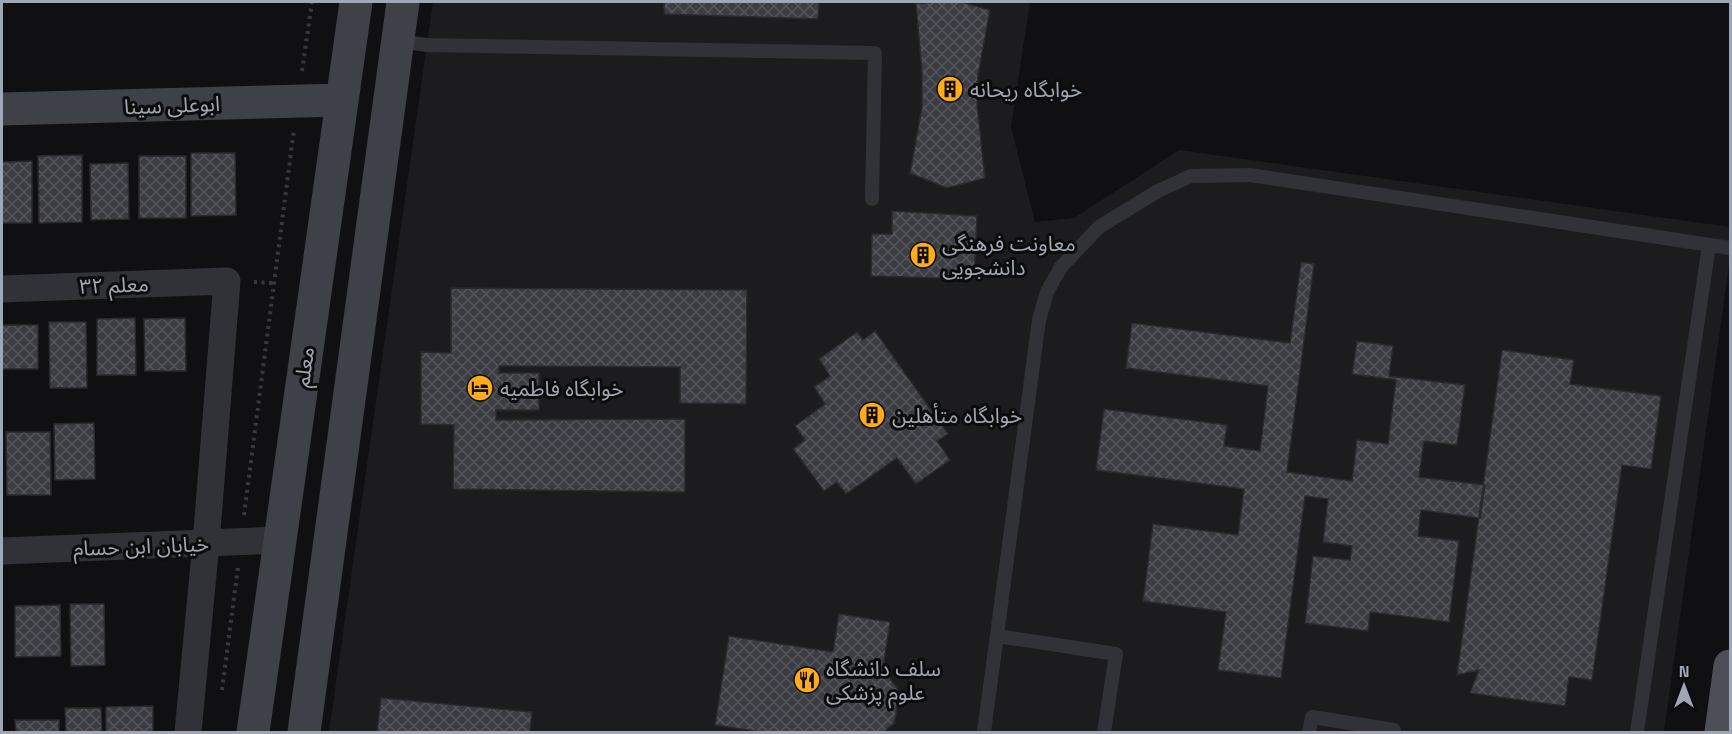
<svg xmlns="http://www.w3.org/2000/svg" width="1732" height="734" font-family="'Space Grotesk','Noto Sans Arabic',sans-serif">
<defs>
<pattern id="building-cross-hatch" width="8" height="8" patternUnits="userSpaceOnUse" patternTransform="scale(1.5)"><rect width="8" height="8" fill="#3c3d42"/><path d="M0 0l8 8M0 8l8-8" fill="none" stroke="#55565b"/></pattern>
</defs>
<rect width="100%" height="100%" fill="#101012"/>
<!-- built -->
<path fill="#1c1c1f" d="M433 2H1030L1011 127 1035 222 1074 218 1179 150 1730 227V258L1664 732H329Z"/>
<!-- building -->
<path fill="url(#building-cross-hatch)" stroke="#2a2a2e" stroke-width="1.5" d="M664 2H819L818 19 664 14Z
M933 2H961L990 10 978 75 977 104 985 178 947 188 910 173 922 107V72L916 4Z
M191 153H235L236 215 191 216Z
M82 155V222L39 223 38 156Z
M139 156H186V218H139Z
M32 161V223H2V162Z
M128 163 129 219 91 220 90 164Z
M892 211 977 216 974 279 871 276 872 234H892Z
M1301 262 1314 264 1287 472 1352 481 1357 440 1388 444 1396 380 1352 374 1357 341 1393 346 1389 376 1465 385 1457 445 1424 441 1419 477 1485 485 1480 518 1421 510 1418 536 1459 541 1449 622 1370 612 1368 631 1305 623 1313 556 1350 560 1352 546 1323 542 1328 499 1305 496 1281 678 1218 670 1226 612 1143 601 1153 524 1238 535 1244 489 1096 470 1104 409 1227 425 1224 446 1260 451 1268 386 1126 368 1132 323 1290 343Z
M451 288 747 290 746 404 680 403V367L499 366V373H539V410H496V420L685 419V492L453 489 454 425 421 424V352L451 353Z
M135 318 136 375H97V319Z
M185 318 186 371H145L144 319Z
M49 322H86L87 388H50Z
M2 325H38V369H2Z
M875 331 948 434 937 441 950 460 916 484 897 458 846 494 837 482 824 491 793 449 805 440 795 426 825 404 814 387 830 376 819 359 857 332 863 340Z
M1502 350 1574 360 1570 384 1661 396 1651 469 1622 465 1592 680 1569 677 1565 706 1470 693 1479 670 1457 675Z
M94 423 95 479 55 480 54 424Z
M6 432H50L51 495H7Z
M70 604H104L105 665 71 666Z
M60 605 61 656 15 657V606Z
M839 614 890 622 883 668 900 693 894 723 884 732H761L715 725 729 636 833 652Z
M381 698 532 712 530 732H377Z
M153 706V732H106V707Z
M65 708H101L102 732H66Z
M15 720H59V732H16Z"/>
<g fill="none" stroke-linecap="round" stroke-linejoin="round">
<!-- path -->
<path stroke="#37393e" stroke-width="4" stroke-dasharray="3 4.5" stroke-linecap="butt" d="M302 71 312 2
M254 282 274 283
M244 515 294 129
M222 690 238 567"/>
<!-- lane -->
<path stroke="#313237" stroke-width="14" d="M397 41 427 45 875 53 872 199
M998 636 1116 654 1104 732
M984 732 1039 320 1047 292 1061 267 1099 227 1158 191 1191 176 1250 175 1730 248
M1309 732 1312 717 1394 730V732
M1637 732 1709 245"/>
<!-- street -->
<path stroke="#313237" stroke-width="27" d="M2 289 227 281 206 543 188 732
M2 551 280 540"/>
<!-- secondary -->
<path stroke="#3f4148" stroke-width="33" d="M2 109 342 100
M253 732 356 2
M304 732 403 2"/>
<!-- primary -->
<path stroke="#4d4f57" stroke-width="33" d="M1721 732 1730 666"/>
</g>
<!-- icons -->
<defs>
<symbol id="building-disc" viewBox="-11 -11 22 22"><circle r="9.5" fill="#ffab1c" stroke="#0c0c0d"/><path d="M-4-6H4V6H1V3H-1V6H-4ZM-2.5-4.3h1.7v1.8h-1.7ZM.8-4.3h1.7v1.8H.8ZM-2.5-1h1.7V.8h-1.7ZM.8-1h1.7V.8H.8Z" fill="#111"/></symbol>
<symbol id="hotel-disc" viewBox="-11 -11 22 22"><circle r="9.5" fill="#ffab1c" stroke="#0c0c0d"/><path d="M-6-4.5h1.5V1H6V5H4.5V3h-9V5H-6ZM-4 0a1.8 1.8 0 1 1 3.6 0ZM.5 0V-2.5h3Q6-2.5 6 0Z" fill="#111"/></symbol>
<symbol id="restaurant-disc" viewBox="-11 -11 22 22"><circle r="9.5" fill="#ffab1c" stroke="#0c0c0d"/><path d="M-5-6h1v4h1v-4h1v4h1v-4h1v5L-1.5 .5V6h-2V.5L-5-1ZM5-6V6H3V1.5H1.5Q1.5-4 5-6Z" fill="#111"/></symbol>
</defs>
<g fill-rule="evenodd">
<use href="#building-disc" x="935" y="74" width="30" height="30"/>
<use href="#building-disc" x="908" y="240" width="30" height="30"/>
<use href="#hotel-disc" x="465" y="373" width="30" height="30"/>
<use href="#building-disc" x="857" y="400" width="30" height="30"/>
<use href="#restaurant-disc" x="792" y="665" width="30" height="30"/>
</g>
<g text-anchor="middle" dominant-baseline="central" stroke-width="6" stroke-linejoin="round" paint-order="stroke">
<!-- poi labels -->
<g font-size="21" fill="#a0a7b4" stroke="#0c0c0d" text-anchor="start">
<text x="970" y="89">خوابگاه ریحانه</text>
<text x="942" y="243">معاونت فرهنگی<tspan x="942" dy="24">دانشجویی</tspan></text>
<text x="500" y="388">خوابگاه فاطمیه</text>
<text x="892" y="415">خوابگاه متأهلین</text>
<text x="826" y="668">سلف دانشگاه<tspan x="826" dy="24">علوم پزشکی</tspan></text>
</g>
<!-- street labels -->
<g font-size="21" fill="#a0a7b4" stroke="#0c0c0d">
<text transform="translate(172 105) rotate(-2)">ابوعلی سینا</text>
<text transform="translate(114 285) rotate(-2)">معلم ۳۲</text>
<text transform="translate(304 367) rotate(-82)">معلم</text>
<text transform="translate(141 546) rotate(-2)">خیابان ابن حسام</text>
</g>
</g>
<!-- border -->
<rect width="1732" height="734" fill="none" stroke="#a0a7b4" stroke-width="6"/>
<!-- north arrow -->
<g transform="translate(1684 686)" stroke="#0c0c0d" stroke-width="4.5" paint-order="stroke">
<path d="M0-4.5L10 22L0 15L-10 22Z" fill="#a0a7b4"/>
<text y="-9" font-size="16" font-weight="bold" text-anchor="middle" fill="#a0a7b4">N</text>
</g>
</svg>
